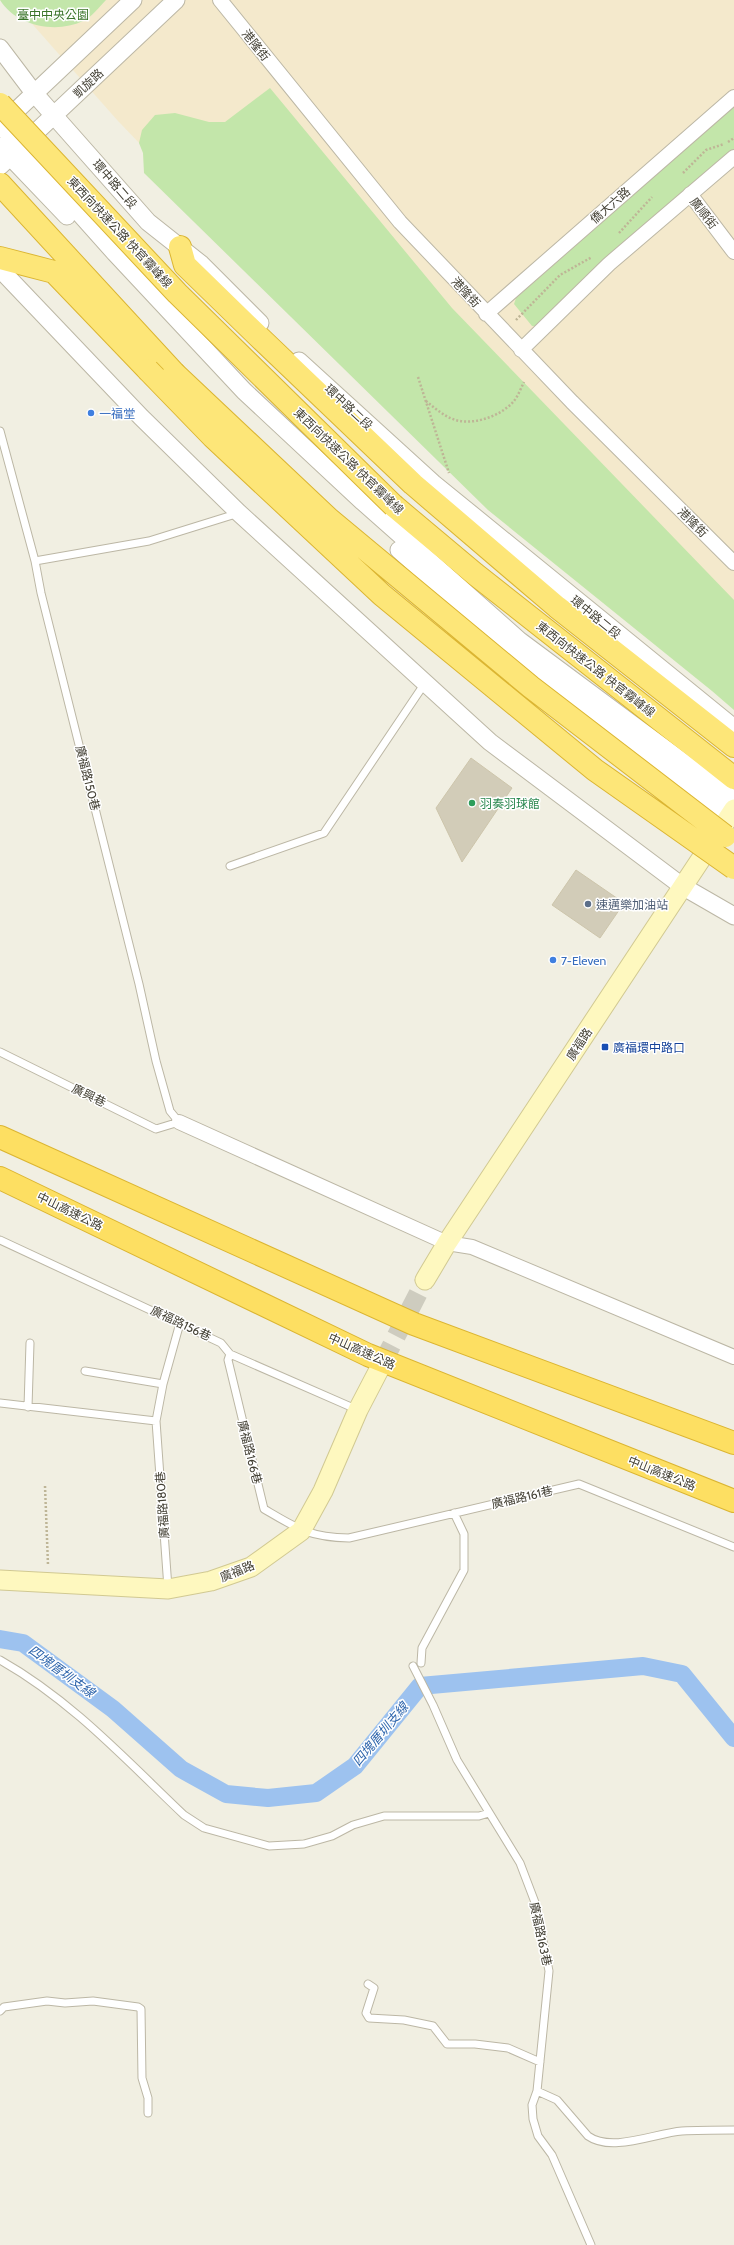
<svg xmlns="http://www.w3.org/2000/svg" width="734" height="2245" font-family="Cabin,'Noto Sans TC',sans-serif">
<rect width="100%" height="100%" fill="#f1efe2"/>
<!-- commercial -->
<path fill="#f4e9cc" d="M11 0H734V675L243 251 118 121Z"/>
<!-- green -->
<path fill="#c3e6aa" d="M0 0H106C100 6 92 17 83 21 56 34 16 26 0 0Z
M270 88 452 308 734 600V710L712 691 488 510 144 173 143 153 139 143 142 130 155 115 175 113 209 122H225Z
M734 106V149L538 326H532L514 304 516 298Z"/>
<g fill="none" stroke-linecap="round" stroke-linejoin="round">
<!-- canal -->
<path stroke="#9dc2ef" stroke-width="18" d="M0 1639 23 1643 113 1709 181 1769 226 1794 268 1798 316 1793 355 1766 420 1686 643 1666 682 1674 734 1738"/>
</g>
<!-- building -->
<path fill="#d2ccb8" stroke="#cdc5ab" d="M471 758 512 788 462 862 436 808Z
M576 870 624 903 600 938 552 905Z"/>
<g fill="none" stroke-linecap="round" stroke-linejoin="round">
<!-- secondary-tunnel -->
<path stroke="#ceccbf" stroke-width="19" stroke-dasharray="19 10" stroke-linecap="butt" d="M383 1362 425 1280"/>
<defs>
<path id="service" d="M0 431 35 561 41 593 139 984 156 1061 170 1111 179 1122 156 1129 0 1052
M35 561 149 541 239 513
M230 866 324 833 425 683
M0 1240 221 1343 230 1354 358 1410
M230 1354 228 1360 264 1509C298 1529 309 1537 349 1538L579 1484 734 1547
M85 1371 163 1384
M0 1403 156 1421
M28 1407 30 1343
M168 1588 156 1421 163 1384 180 1323
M0 1660C71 1700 125 1759 184 1815L204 1828 269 1846 304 1844 332 1836 353 1825 384 1816H479L489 1813
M421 1663 422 1648 464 1570V1534L454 1513
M413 1666 433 1705 457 1760 520 1863 536 1905 549 1971 537 2091 532 2105 533 2119 538 2136 552 2155 591 2245
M368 1984 374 1988 366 2013 369 2018 404 2020 433 2026 447 2044H475L508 2048 540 2062
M0 2011 4 2007 47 2001 65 2003 93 2001 138 2007 141 2009 142 2078 148 2098V2113
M537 2091 557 2100 588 2136C612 2153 655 2133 682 2131 699 2130 717 2130 734 2130"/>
<path id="minor" d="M220 0 400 222 572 402 734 563
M690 194 734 252
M486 314 734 97
M521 350 609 264 734 157
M179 1122 447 1243 472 1247 734 1357"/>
<path id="tertiary" d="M0 48 34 93 148 222 201 264 260 323
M3 123 133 0
M1 125 115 253 244 391 363 502 520 641 734 800
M0 146 67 216
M0 166 176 0
M0 269 141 417 239 513 490 742 682 886 734 916
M299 361 433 483 734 728
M399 550 499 640 734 818"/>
<path id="secondary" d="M425 1280 447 1243 734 809
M0 1580 168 1589 211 1581 251 1567 301 1531 323 1491 358 1410 383 1362"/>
<path id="trunk" d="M0 184 174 373
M180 247 185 265 257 335 413 484 557 607 734 746
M0 258 54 272 148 370
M394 506 475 574 734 778"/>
<path id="motorway" d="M0 1137 414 1324 734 1443
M0 1178 368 1355 734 1501"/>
</defs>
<!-- service casing -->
<use href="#service" stroke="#bcb7a5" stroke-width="9"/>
<!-- minor casing -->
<use href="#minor" stroke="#bcb7a5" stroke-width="16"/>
<!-- tertiary casing -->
<use href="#tertiary" stroke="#bcb7a5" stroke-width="19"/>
<!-- secondary casing -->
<use href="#secondary" stroke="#d1c992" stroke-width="21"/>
<!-- trunk casing -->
<use href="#trunk" stroke="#dbb532" stroke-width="24"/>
<!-- motorway casing -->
<use href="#motorway" stroke="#dbb532" stroke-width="24"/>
<!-- path -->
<path stroke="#beb596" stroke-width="2.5" stroke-dasharray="2 2" stroke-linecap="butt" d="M728 142 734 138
M683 173 706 150 724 144
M619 233 652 197
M516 320 560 275 592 257
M418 377 449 473
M426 401C436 409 447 419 460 421 478 424 502 415 514 401 518 396 521 388 524 382
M45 1486 48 1565"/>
<!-- service -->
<use href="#service" stroke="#fff" stroke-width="7"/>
<!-- minor -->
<use href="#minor" stroke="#fff" stroke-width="14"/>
<!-- tertiary -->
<use href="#tertiary" stroke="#fff" stroke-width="17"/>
<!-- secondary -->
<use href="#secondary" stroke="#fef8bf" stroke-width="19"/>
<!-- trunk -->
<use href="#trunk" stroke="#fde678" stroke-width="22"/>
<!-- motorway -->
<use href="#motorway" stroke="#fddf62" stroke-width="22"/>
<defs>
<path id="trunk-bridge" d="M0 104 177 293 394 506
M148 370 213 437 382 595 595 770 734 868
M174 373 329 519 531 687 725 836"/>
</defs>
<!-- trunk-bridge casing -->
<use href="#trunk-bridge" stroke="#dbb532" stroke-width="24" stroke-linecap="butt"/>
<!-- trunk-bridge -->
<use href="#trunk-bridge" stroke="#fde678" stroke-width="22"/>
</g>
<!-- markers -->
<g fill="#3f7fe0" stroke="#fff" stroke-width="1.5">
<circle cx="91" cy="413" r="4"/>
<circle cx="553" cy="960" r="4"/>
</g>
<circle fill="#2e9e5b" stroke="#fff" stroke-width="1.5" cx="472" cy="803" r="4"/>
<circle fill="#5c6f8a" stroke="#fff" stroke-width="1.5" cx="588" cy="904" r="4"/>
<rect fill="#1a4fb4" stroke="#fff" stroke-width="1.5" x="601" y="1043" width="8" height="8" rx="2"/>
<g text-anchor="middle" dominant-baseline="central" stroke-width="3" stroke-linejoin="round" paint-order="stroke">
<!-- park labels -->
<g font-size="12" fill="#397328" stroke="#fff">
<text x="53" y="14">臺中中央公園</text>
</g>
<!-- street labels -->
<g font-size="12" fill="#423f33" stroke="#fff">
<text transform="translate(256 45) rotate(51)">港隆街</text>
<text transform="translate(88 83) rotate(-43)">凱旋路</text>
<text transform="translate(115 184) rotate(49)">環中路二段</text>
<text transform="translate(610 205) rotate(-41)">僑大六路</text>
<text transform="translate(704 213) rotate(52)">廣順街</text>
<text transform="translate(120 232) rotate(47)">東西向快速公路 快官霧峰線</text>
<text transform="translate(466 292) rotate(47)">港隆街</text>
<text transform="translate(349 407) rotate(43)">環中路二段</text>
<text transform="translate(349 461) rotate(44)">東西向快速公路 快官霧峰線</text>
<text transform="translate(693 522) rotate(45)">港隆街</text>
<text transform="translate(596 617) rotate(39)">環中路二段</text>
<text transform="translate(596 669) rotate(38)">東西向快速公路 快官霧峰線</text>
<text transform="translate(88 778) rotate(76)">廣福路150巷</text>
<text transform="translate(579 1044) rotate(-57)">廣福路</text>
<text transform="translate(89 1095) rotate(26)">廣興巷</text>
<text transform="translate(70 1211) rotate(26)">中山高速公路</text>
<text transform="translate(181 1323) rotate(25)">廣福路156巷</text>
<text transform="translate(362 1351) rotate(24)">中山高速公路</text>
<text transform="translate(250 1452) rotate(76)">廣福路166巷</text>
<text transform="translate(662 1473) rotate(22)">中山高速公路</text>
<text transform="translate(522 1497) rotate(-13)">廣福路161巷</text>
<text transform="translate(162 1505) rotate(-94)">廣福路180巷</text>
<text transform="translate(237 1571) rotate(-22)">廣福路</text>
<text transform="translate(541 1934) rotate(78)">廣福路163巷</text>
</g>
<!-- shop labels -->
<g font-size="12" fill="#366cbe" stroke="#fff" text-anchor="start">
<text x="99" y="413">一福堂</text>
<text x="561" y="960">7-Eleven</text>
</g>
<!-- leisure labels -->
<g font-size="12" fill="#27864d" stroke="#fff" text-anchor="start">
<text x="480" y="803">羽奏羽球館</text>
</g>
<!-- service labels -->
<g font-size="12" fill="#4e5e75" stroke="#fff" text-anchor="start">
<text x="596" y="904">速邁樂加油站</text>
</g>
<!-- transit labels -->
<g font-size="12" fill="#164399" stroke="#fff" text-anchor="start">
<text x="613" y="1047">廣福環中路口</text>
</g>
<!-- water labels -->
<g font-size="13" font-style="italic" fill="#2e65ac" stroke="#fff">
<text transform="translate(62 1671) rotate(36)">四塊厝圳支線</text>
<text transform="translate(380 1734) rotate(-50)">四塊厝圳支線</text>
</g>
</g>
</svg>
